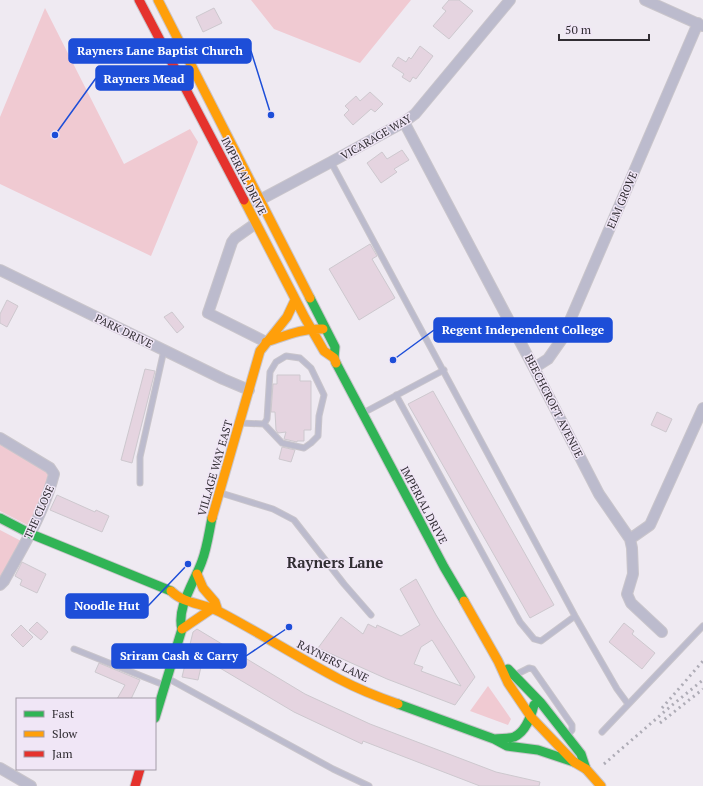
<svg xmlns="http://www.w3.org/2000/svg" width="703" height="786" font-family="'PT Serif',serif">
<rect width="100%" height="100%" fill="#efeaf2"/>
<!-- green -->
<path fill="#f0cad2" d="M251 0H411L360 63 274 29Z
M45 8 124 164 190 129 198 142 151 256 0 184V117Z
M0 438 54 474 33 528 0 511Z
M0 530 25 543 0 585Z
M488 686 511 719 508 725 470 711Z"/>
<!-- building -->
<path fill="#e5d4e0" stroke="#cdc8ce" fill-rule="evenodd" d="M449 0H459L473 11 449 39 433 26 446 11 442 8Z
M214 8 222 23 203 32 196 17Z
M420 46 433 56 416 79 413 77 410 82 402 77 404 74 392 66 398 57 406 62 409 57 411 59Z
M370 92 383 104 375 112 371 109 353 125 344 115 349 110 345 106 356 96 360 101Z
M402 150 409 160 394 169 397 172 381 183 367 163 382 152 387 159Z
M370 244 377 256 372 259 395 298 359 320 329 269Z
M7 300 18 306 7 327 0 323V314Z
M172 312 184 327 177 333 164 317Z
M145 369 155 371 132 463 121 460Z
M277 375H300V381H311V430H304V441H297V442L284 439 286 432 278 433 276 430 275 412H271L273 384H277Z
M433 391 554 605 530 618 408 404Z
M657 412 672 419 666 432 651 425Z
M282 447 295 450 291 462 279 459Z
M57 495 95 512 96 510 109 516 102 532 50 510Z
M22 562 46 574 37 593 20 585 22 580 15 576Z
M416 579 436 615 475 677 455 705 387 679 318 648 341 617 363 634 368 624 376 628 377 625 401 636 420 625 400 589ZM432 640 442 656 461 686 421 671 423 667 414 664 421 647Z
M37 622 48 632 41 640 29 630Z
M624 623 634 631 632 634 655 653 642 669 609 642Z
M21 625 33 637 23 647 11 635Z
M197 629 305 694 370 724 496 772 540 782 539 786H480L363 741 362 744 294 712 203 658 198 680 182 677 193 632Z
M99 663 140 680 131 699H117L125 685 95 672Z"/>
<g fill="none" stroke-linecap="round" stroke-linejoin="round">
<defs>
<path id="lane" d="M331 162 575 616 617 689 628 704
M286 356 300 358 311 368 324 395 319 416 318 436 311 443 304 448 282 443 264 424 267 419 270 372 276 362Z
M396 395 520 622 534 639 541 641 575 616
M365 412 444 370
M241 423 264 424
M140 483V457L164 350
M221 493 273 509 294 520 344 584 371 615
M74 649 164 685
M517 674 529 668 533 669 572 725V730L568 735
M169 679 333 769 369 786
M602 732 703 626"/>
<path id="street" d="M645 0 703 26
M404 122 534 368 599 494 630 539
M256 202 331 162 404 122 415 114 510 0
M255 224 235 238 232 242 208 313 266 342
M0 270 223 379 249 390
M534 368 548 359 562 339 698 23
M0 438 50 468 54 474C44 513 23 547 4 581L0 585
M662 632 631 603 627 594 633 574 632 548 630 539 650 525 703 408
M0 768 31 786"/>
<path id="fast" d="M310 298 335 347 334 358
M336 363 444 567 464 601
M0 518 31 534 171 591
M508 669 541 703 581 754 586 769
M398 704 494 739 507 746 538 750 574 762
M155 718 182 629C176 608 195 581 202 561 207 548 209 532 212 518
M495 739C501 738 508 739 514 737 526 732 531 716 534 705"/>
<path id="slow" d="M158 0 310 298
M244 200 305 318 324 351 334 358 336 363
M266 342C285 336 303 328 323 329
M212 518 260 351 287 317 295 300
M197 574 203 588 215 602 218 611
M171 591C184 604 203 603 220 612 260 633 299 658 339 679 358 689 378 697 398 704
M464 601 498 661 508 683 531 717 574 762 586 769 601 786
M182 629 210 610"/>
<path id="jam" d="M139 0 244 200
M135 786 140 769"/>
</defs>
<!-- lane casing -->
<use href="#lane" stroke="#c9c5cb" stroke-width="7"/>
<!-- street casing -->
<use href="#street" stroke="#c9c5cb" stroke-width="12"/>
<!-- fast casing -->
<use href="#fast" stroke="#c9c5cb" stroke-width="11"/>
<!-- slow casing -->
<use href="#slow" stroke="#c9c5cb" stroke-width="11"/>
<!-- jam casing -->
<use href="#jam" stroke="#c9c5cb" stroke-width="11"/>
<!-- lane -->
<use href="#lane" stroke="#bcbbcd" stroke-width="5"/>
<!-- street -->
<use href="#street" stroke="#bcbbcd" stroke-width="10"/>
<!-- fast -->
<use href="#fast" stroke="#30b455" stroke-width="9"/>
<!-- slow -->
<use href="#slow" stroke="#ff9f0a" stroke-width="9"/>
<!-- jam -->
<use href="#jam" stroke="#e5322d" stroke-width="9"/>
<!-- rail -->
<path stroke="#aeacb6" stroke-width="3" stroke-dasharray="2 4" stroke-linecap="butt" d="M662 708 703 661
M660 723 703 689
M604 764 671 706 703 680"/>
</g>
<g text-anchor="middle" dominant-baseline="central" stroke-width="3" stroke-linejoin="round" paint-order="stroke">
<!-- street labels -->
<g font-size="11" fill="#312d33" stroke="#f0e6f6">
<text transform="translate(376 137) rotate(-30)">VICARAGE WAY</text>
<text transform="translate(244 176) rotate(63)">IMPERIAL DRIVE</text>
<text transform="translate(622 200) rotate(-67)">ELM GROVE</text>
<text transform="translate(124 331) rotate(26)">PARK DRIVE</text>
<text transform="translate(554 406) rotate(63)">BEECHCROFT AVENUE</text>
<text transform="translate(215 468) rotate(-74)">VILLAGE WAY EAST</text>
<text transform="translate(424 505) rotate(62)">IMPERIAL DRIVE</text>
<text transform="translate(39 512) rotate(-66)">THE CLOSE</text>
<text transform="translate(333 661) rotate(27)">RAYNERS LANE</text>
</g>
<!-- district labels -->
<g font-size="15" font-weight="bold" fill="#312d33" stroke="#f0e6f6">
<text x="335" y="562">Rayners Lane</text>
</g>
</g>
<!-- callouts -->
<path fill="none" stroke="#1d4ed8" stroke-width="1.5" d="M271 115L251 51M55 135L96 78M393 360L434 330M188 564L148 606M289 627L246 656"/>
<g fill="#1d4ed8" stroke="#f0e6f6" stroke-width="1.5">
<circle cx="271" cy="115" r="4"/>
<circle cx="55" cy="135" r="4"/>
<circle cx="393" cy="360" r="4"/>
<circle cx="188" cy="564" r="4"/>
<circle cx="289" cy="627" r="4"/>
</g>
<g fill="#1d4ed8" stroke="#1d4ed8" stroke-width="1.5">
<rect x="69" y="39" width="182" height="24" rx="4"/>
<rect x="96" y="66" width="97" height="24" rx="4"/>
<rect x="434" y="318" width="178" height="24" rx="4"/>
<rect x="66" y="594" width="82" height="24" rx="4"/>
<rect x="112" y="644" width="134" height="24" rx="4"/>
</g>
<g font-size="12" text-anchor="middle" font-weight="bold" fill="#fff">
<text x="160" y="55">Rayners Lane Baptist Church</text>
<text x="144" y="83">Rayners Mead</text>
<text x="523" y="334">Regent Independent College</text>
<text x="107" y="610">Noodle Hut</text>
<text x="179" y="660">Sriram Cash &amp; Carry</text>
</g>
<!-- legend -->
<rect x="16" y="698" width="140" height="72" fill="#f0e6f6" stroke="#a49ca8"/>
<rect x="24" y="711" width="20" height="6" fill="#30b455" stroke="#a49ca8"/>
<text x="52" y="718" font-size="12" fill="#312d33">Fast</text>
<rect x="24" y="731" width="20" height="6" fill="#ff9f0a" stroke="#a49ca8"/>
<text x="52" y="738" font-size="12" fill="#312d33">Slow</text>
<rect x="24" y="751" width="20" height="6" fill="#e5322d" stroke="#a49ca8"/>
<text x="52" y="758" font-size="12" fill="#312d33">Jam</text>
<!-- scale -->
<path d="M559 34v6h90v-6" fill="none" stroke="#312d33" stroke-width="2"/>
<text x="565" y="34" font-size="12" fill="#312d33" stroke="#f0e6f6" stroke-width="3" paint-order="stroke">50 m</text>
</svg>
